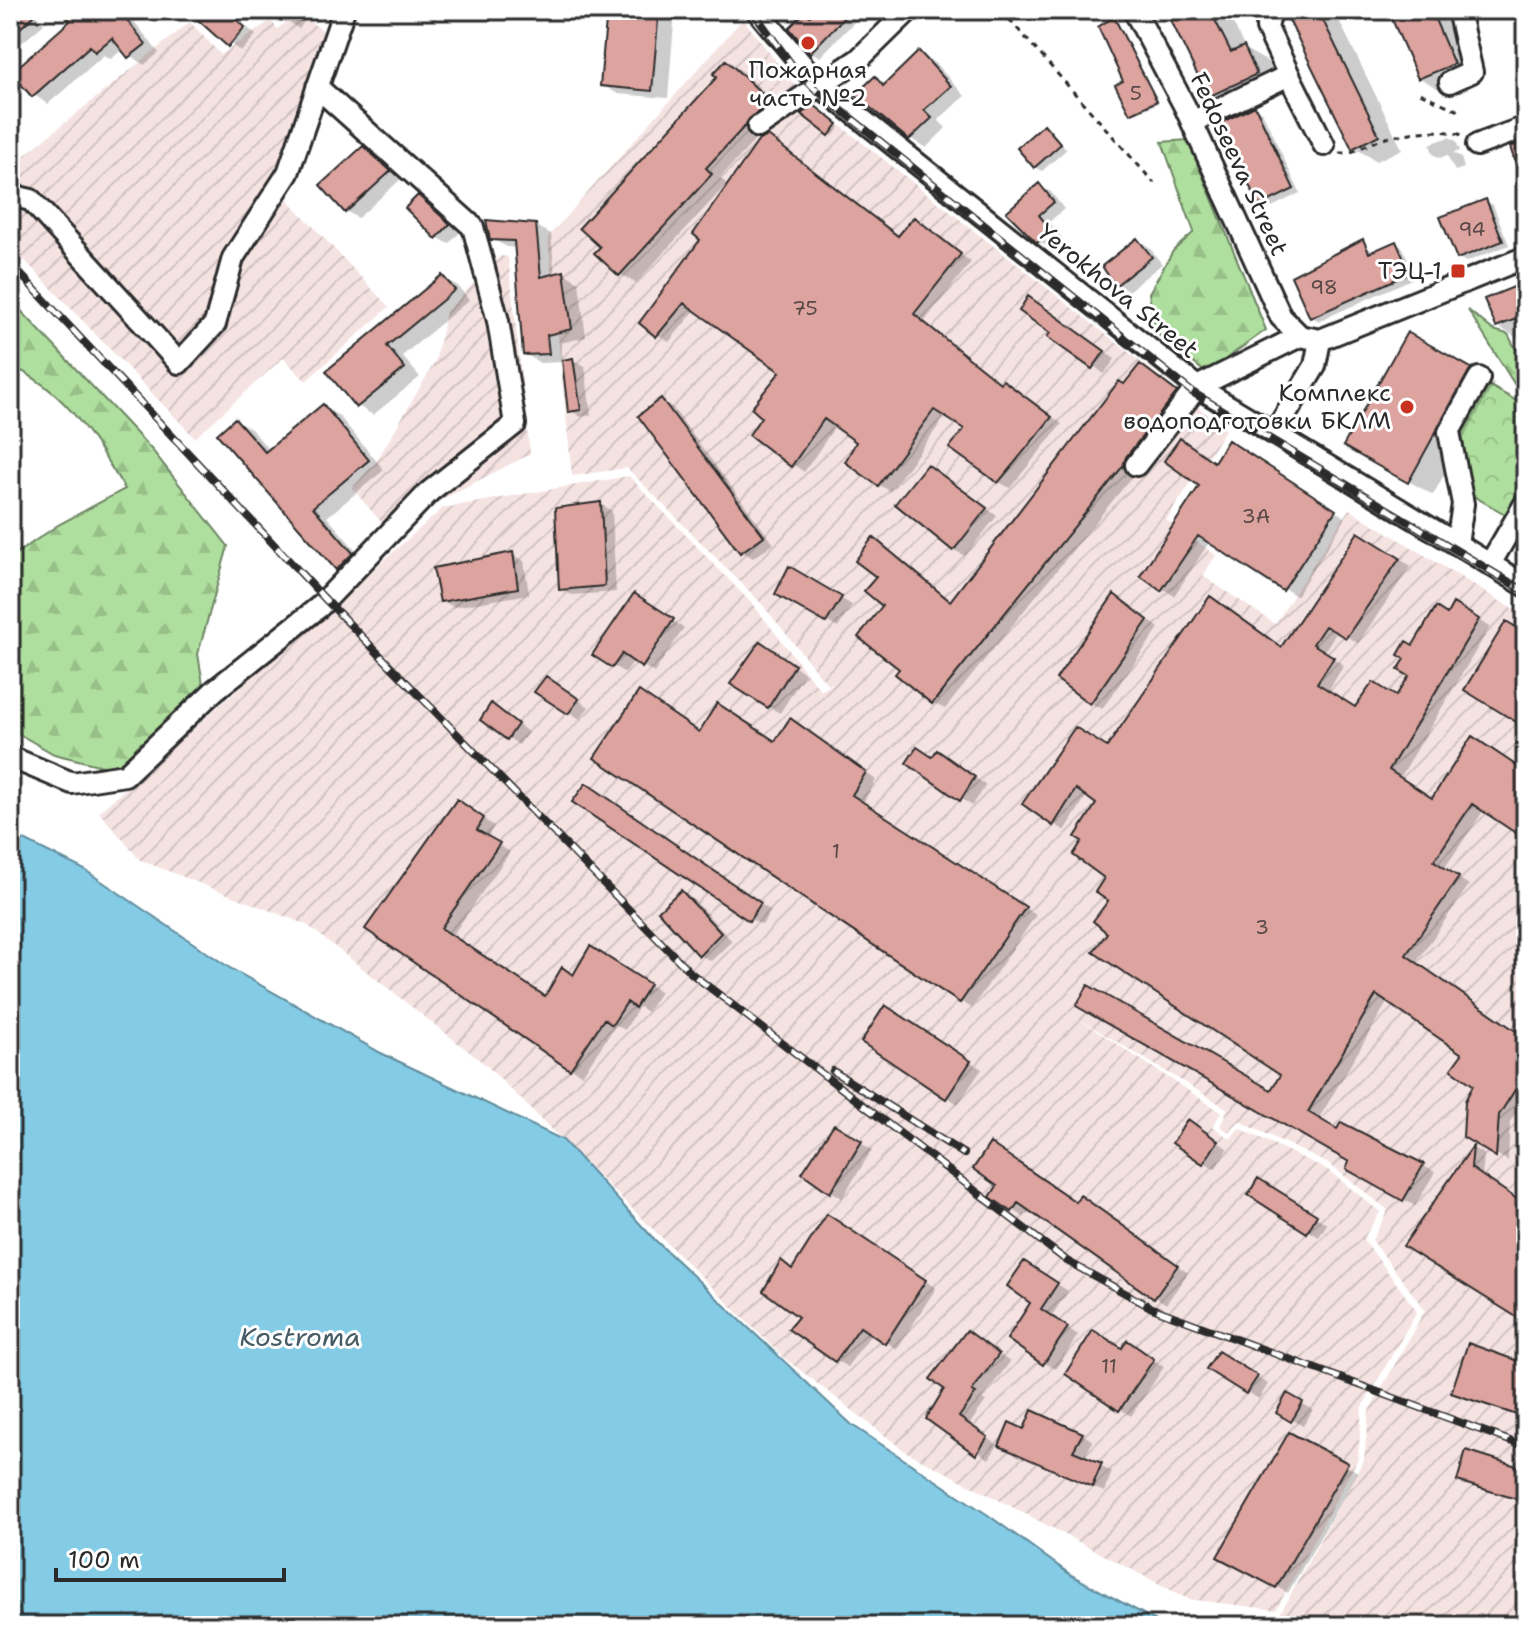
<svg xmlns="http://www.w3.org/2000/svg" width="1536" height="1636" font-family="'Shantell Sans',sans-serif">
<defs>
<pattern id="industrial-furrows" width="10" height="10" patternUnits="userSpaceOnUse" patternTransform="scale(2)"><rect width="10" height="10" fill="#f5e3e2"/><path d="M-1 1l2-2M0 10L10 0M9 11l2-2" fill="none" stroke="#d2c3c2"/></pattern>
<pattern id="forest-firs" width="22" height="20" patternUnits="userSpaceOnUse" patternTransform="scale(2)"><rect width="22" height="20" fill="#afdf9e"/><path d="M5 1l3.5 6h-7zM16 11l3.5 6h-7z" fill="#97c088"/></pattern>
<pattern id="park-crowns" width="20" height="18" patternUnits="userSpaceOnUse" patternTransform="scale(2)"><rect width="20" height="18" fill="#afdf9e"/><path d="M2 6a3 3 0 1 1 6 0M12 15a3 3 0 1 1 6 0" fill="none" stroke="#97c088"/></pattern>
</defs>
<rect width="100%" height="100%" fill="#fff"/>
<filter id="ink" filterUnits="userSpaceOnUse"><feTurbulence type="fractalNoise" baseFrequency=".0125" numOctaves="2"/><feDisplacementMap in="SourceGraphic" scale="16" xChannelSelector="R" yChannelSelector="G"/><feConvolveMatrix kernelMatrix="1 2 1 2 8 2 1 2 1" color-interpolation-filters="sRGB"/></filter>
<g filter="url(#ink)">
<!-- industrial -->
<path fill="url(#industrial-furrows)" d="M299 14 325 32 276 187 389 307 306 381 283 358 195 438 10 245V167L190 22 221 55 271 20 277 29Z
M743 19 803 96 1226 429 1166 520 1216 555 1203 576 1275 624 1349 509 1526 617V1626H1347L1281 1612 1364 1459 1369 1411 1425 1310 1372 1240 1388 1210 1329 1164 1239 1121 1230 1133 1220 1126 1228 1109 1074 1016 1221 1112 1213 1126 1230 1139 1239 1128 1328 1170 1380 1212 1363 1239 1417 1311 1362 1408 1358 1459 1276 1610 1188 1599 905 1451 783 1357 486 1065 307 925 140 860 99 812 443 508 629 476 754 606 821 691 838 680 828 685 760 602 627 468 572 476 548 237Z
M500 256 508 257 530 454 386 528 352 488 376 462 435 362 446 312Z"/>
<!-- forest -->
<path fill="url(#forest-firs)" stroke="#6d8564" stroke-width="2" d="M1188 140 1266 330 1206 373 1155 332 1149 293 1173 251 1194 232 1162 142Z
M10 299 152 450 228 546 198 654 205 696 162 748 110 768 54 754 10 729V558L58 525 125 489C92 437 67 391 10 365Z
M1468 310 1493 330 1508 334 1515 348 1526 353V394L1515 385Z"/>
<!-- park -->
<path fill="url(#park-crowns)" stroke="#6d8564" stroke-width="2" d="M1488 385 1526 406V492L1512 518 1468 493 1458 440Z"/>
<!-- water -->
<path fill="#84cbe5" stroke="#608b9b" stroke-width="2" d="M10 833 85 870 230 968 381 1053 563 1140 654 1239 852 1425 988 1515 1071 1575 1158 1622 1231 1626H10Z"/>
<!-- shadow -->
<path fill="#0003" d="M10 10H32L44 24 10 53Z
M63 10H125L159 53 144 65 123 49 111 59 104 55 48 104 34 95 73 22Z
M190 10H227L256 35 241 52Z
M272 10H312L299 29Z
M422 10H444L434 20Z
M609 10H675L668 98 618 94 602 85Z
M819 10H866L820 57 811 52V17Z
M1168 10H1227L1245 49 1268 62 1280 88 1233 110 1209 96Z
M1287 10H1334L1402 149 1377 161 1353 147Z
M1390 10H1448L1477 77 1444 92 1420 78Z
M1114 20 1158 103 1134 114 1131 112Z
M919 54 935 63 965 96 938 120 946 128 926 148 910 138 875 78 887 85Z
M726 62 742 71 783 110 720 178 727 184 636 283 620 274Z
M1255 108 1262 112 1300 193 1268 209 1261 204Z
M817 109 840 127 833 136 804 114Z
M1044 127 1067 149 1042 171 1035 167Z
M1449 137 1456 141 1460 151 1453 153 1461 157 1464 168 1455 171 1447 155 1440 158 1433 154 1430 144Z
M768 138 900 237 914 220 971 262 924 322 1001 384 1015 389 1062 424 1010 488 999 482 967 428 946 416 890 491 879 485 858 442 836 425 804 472 752 435 783 371 696 309 669 342 641 323 703 239Z
M364 149 401 179 358 218 346 211Z
M1039 186 1051 192 1064 209 1049 222 1062 238 1050 248 1038 241Z
M418 198 460 232 449 244 437 237Z
M1486 201 1493 205 1509 245 1466 262 1459 258Z
M536 226 551 234 555 276 564 273 579 282 586 337 561 343 563 362 540 363 525 354 517 248 507 247 492 239Z
M1138 240 1149 247 1162 264 1128 291 1117 284Z
M1363 242 1373 253 1396 243 1403 248 1416 277 1319 321 1312 317Z
M442 277 458 286 469 300 402 356 420 377 373 415 358 406 329 371Z
M1526 284V338L1521 340 1497 326Z
M1040 305 1115 359 1104 374 1053 332Z
M1407 335 1494 384 1433 495 1346 445Z
M573 360 585 366 591 415 581 417 570 410Z
M1151 373 1187 400 1135 473 945 709 933 703 898 674 901 669 874 540 952 602 1125 386Z
M661 401 672 407 774 544 753 558 741 551Z
M323 407 339 416 384 470 327 517 367 563 353 578 338 569 219 434 235 420 251 429 270 451Z
M1240 450 1346 518 1296 596 1210 541 1174 596 1143 575 1215 463Z
M939 473 997 516 965 556 954 550Z
M600 504 612 511 616 592 572 595 561 589Z
M1359 534 1411 566 1358 643 1337 631 1324 652 1344 665 1328 691 1356 709 1397 698 1412 676 1414 648 1454 606 1490 627 1400 778 1433 800 1526 773V838L1484 810 1444 869 1469 885 1416 963 1526 1039V1097L1510 1122 1508 1161 1465 1136 1476 1085 1465 1053 1388 1001 1318 1120 1338 1131 1341 1124 1435 1172 1415 1206 1348 1168 1351 1161 1271 1093 1283 1074 1111 900 1107 878 1085 841 1099 804 1087 795 1065 831 1025 804 1108 750 1283 649Z
M512 554 524 561 529 594 454 607 442 601Z
M790 569 852 605 838 628 778 593Z
M646 603 684 628 654 673 634 660 625 673 595 655Z
M1126 603 1159 628 1102 709 1091 703Z
M772 651 805 673 780 713 769 707Z
M558 686 589 707 580 719 569 712Z
M503 713 528 732 519 745 483 720Z
M802 727 876 780 863 803 1036 915 972 1008 961 1002 700 734 776 743Z
M933 759 948 760 986 785 972 806 909 762Z
M597 792 771 911 762 925 750 919Z
M468 809 494 826 487 838 510 852 452 936 546 998 602 955 660 992 647 1012 639 1007 625 1030 616 1025 582 1075 368 929Z
M681 892 693 899 732 941 711 961 700 955Z
M897 1015 982 1069 958 1104 947 1097Z
M1200 1129 1228 1149 1215 1169 1204 1162Z
M846 1133 872 1150 842 1198 831 1191Z
M1473 1148 1484 1154 1482 1177 1526 1206V1321L1406 1245Z
M999 1186 1092 1205 1188 1273 1166 1304 1030 1209 1024 1217 1013 1210Z
M1270 1188 1327 1224 1319 1237 1250 1195Z
M839 1223 936 1288 897 1349 872 1333 847 1367 836 1360 800 1316 793 1270Z
M1036 1270 1068 1291 1051 1317 1078 1335 1056 1369 1044 1363 1033 1302Z
M979 1340 1010 1362 982 1399 986 1401 969 1425 998 1445 989 1459 928 1419Z
M1139 1349 1164 1367 1131 1416 1068 1374 1123 1350Z
M1218 1354 1268 1384 1259 1399 1209 1369Z
M1526 1366V1419L1453 1393Z
M1288 1395 1313 1410 1303 1426 1278 1412Z
M1025 1431 1082 1434 1093 1441 1084 1458 1112 1472 1104 1492 1013 1452Z
M1290 1435 1358 1472 1288 1593 1231 1563Z
M1526 1471V1504L1459 1480Z"/>
<!-- building -->
<path fill="#dda39e" stroke="#2b2b2b" stroke-width="2" d="M10 10H28L34 16 10 37Z
M61 10H119L146 44 128 58 112 38 95 52 90 46 32 97 11 73 70 21Z
M187 10H226L245 27 228 47Z
M607 10H659L652 91 600 86Z
M816 10H851L810 53 789 28 805 12 810 16Z
M1166 10H1210L1231 52 1244 46 1257 74 1208 97Z
M1284 10H1318L1379 135 1352 149Z
M1388 10H1431L1454 64 1418 79Z
M1114 17 1157 101 1130 114 1115 85 1123 81 1098 27Z
M919 51 951 86 924 110 932 118 909 140 855 95 875 76 883 86Z
M726 60 769 100 706 168 712 174 619 276 594 253 600 247 579 228 717 77 713 74Z
M814 105 838 124 829 136 801 114Z
M1255 106 1294 189 1259 206 1220 123Z
M1044 124 1061 144 1034 168 1017 148Z
M768 136 898 236 914 217 961 254 914 314 1000 383 1003 380 1052 417 998 483 949 448 964 429 934 410 878 486 845 462 856 442 824 419 791 467 749 435 761 417 751 408 780 372 684 303 656 337 639 323 700 240 693 234 759 140Z
M1526 141V188H1524L1510 147Z
M363 146 391 171 345 213 320 185Z
M1039 183 1054 202 1039 215 1052 231 1037 243 1006 212Z
M418 195 450 224 436 239 405 208Z
M1486 199 1503 241 1457 259 1440 217Z
M486 220 536 224 541 277 564 271 572 329 547 335 549 354 523 355 514 241 490 240Z
M1137 238 1152 257 1115 286 1102 266Z
M1363 239 1369 253 1396 241 1410 273 1310 318 1291 276Z
M442 275 455 290 387 346 405 368 356 408 326 371Z
M1526 282V315L1496 327 1484 299Z
M1028 296 1105 351 1092 369 1047 337 1050 333 1019 311Z
M1407 332 1471 368 1408 483 1343 446Z
M573 358 581 410 568 412 562 360Z
M1140 364 1177 392 1126 457 1123 466 932 704 895 674 899 669 858 637 882 606 864 591 876 577 855 561 873 537 950 601 1119 381 1124 384Z
M661 398 764 536 740 553 638 416Z
M323 404 369 460 313 507 353 553 336 570 217 434 235 418 265 452Z
M1180 438 1214 462 1228 440 1336 510 1283 591 1198 536 1161 591 1140 576 1199 486 1164 461Z
M927 464 987 508 953 551 895 504Z
M601 502 605 586 559 590 555 508Z
M1358 532 1400 558 1346 638 1325 626 1313 644 1334 657 1317 683 1355 707 1373 682 1396 696 1409 676 1398 670 1405 659 1398 655 1406 641 1413 645 1436 607 1447 614 1453 603 1479 619 1389 770 1432 798 1472 736 1526 772V840L1472 804 1434 861 1459 877 1406 955 1526 1038V1098L1515 1090 1499 1115 1496 1157 1463 1137 1465 1101 1473 1085 1451 1069 1462 1054 1376 995 1308 1112 1337 1129 1341 1122 1424 1164 1403 1201 1346 1169 1349 1162 1076 1006 1088 985 1271 1090 1280 1075 1093 952 1107 933 1093 921 1108 901 1095 892 1104 878 1073 855 1082 841 1075 837 1096 804 1076 789 1053 826 1022 804 1075 727 1107 747 1210 596 1281 647Z
M513 552 518 588 440 602 433 568Z
M789 566 842 597 826 623 775 594Z
M634 593 674 619 642 668 622 654 612 668 592 655Z
M1114 594 1148 620 1090 704 1056 679Z
M1506 621 1526 633V728L1464 690Z
M760 641 795 665 768 708 730 684Z
M546 676 579 699 568 714 534 692Z
M639 691 699 732 717 703 775 741 790 718 866 772 852 795 1026 907 960 1003 594 758Z
M491 703 518 724 507 740 480 720Z
M917 747 932 757 937 750 975 777 960 801 906 763Z
M586 783 761 903 749 921 572 802Z
M457 799 484 818 477 830 500 843 441 928 545 996 562 967 573 975 590 946 650 984 635 1008 627 1002 612 1025 604 1019 570 1070 365 929Z
M681 890 721 933 699 956 658 911Z
M885 1005 971 1061 946 1099 861 1042Z
M1188 1119 1218 1141 1203 1164 1172 1143Z
M834 1124 862 1141 830 1193 802 1173Z
M990 1143 1076 1202 1080 1195 1178 1265 1154 1299 1018 1203 1012 1212 990 1197 997 1186 973 1169Z
M1473 1146 1471 1168 1526 1205V1323L1403 1246Z
M1258 1178 1317 1215 1307 1233 1248 1195Z
M827 1214 926 1280 885 1344 860 1327 835 1362 788 1329 798 1317 763 1291 781 1260 792 1269Z
M1024 1261 1058 1283 1041 1309 1068 1327 1043 1365 1007 1339 1030 1303 1007 1286Z
M967 1330 999 1354 972 1391 976 1393 959 1417 988 1437 976 1455 926 1419 944 1389 930 1379Z
M1093 1330 1122 1348 1127 1340 1154 1359 1119 1411 1065 1374Z
M1468 1343 1526 1364V1418L1451 1393Z
M1218 1351 1258 1376 1246 1394 1206 1369Z
M1287 1393 1303 1402 1291 1422 1276 1413Z
M1032 1410 1083 1433 1073 1451 1102 1463 1092 1487 999 1446 1009 1422 1024 1429Z
M1289 1432 1348 1463 1276 1588 1217 1557Z
M1466 1450 1526 1469V1502L1457 1481Z"/>
<g fill="none" stroke-linecap="round" stroke-linejoin="round">
<defs>
<path id="minor" d="M757 10 819 85 1197 387 1526 586
M1134 10 1185 107 1281 317 1300 336
M1289 75 1324 145
M1450 82 1472 72 1458 10
M1192 122 1289 75 1267 28 1271 10
M758 127 859 59 909 10
M1477 145 1526 127
M10 195 31 200 179 363 215 324 233 258 288 173 344 10
M1300 336 1320 340 1526 257
M1274 434 1315 366 1320 340
M1136 465 1197 387 1300 336
M1457 544 1463 504 1449 432 1479 378
M1490 564 1526 502
M10 757 72 783 125 775 215 690 319 607 429 492 515 424 498 321 473 227 317 87"/>
</defs>
<!-- minor casing -->
<use href="#minor" stroke="#2b2b2b" stroke-width="26"/>
<!-- path -->
<path stroke="#2b2b2b" stroke-width="3" stroke-dasharray="6 6" stroke-linecap="butt" d="M1001 10 1154 183
M1420 93 1463 113
M1339 153C1354 154 1360 147 1374 142 1396 133 1440 127 1462 135"/>
<!-- minor -->
<use href="#minor" stroke="#fff" stroke-width="20"/>
<defs>
<path id="rail" d="M752 10 792 65 814 88 1192 392 1526 592
M10 263 325 599 692 974 1067 1261 1152 1308 1526 1447
M833 1071 964 1154"/>
</defs>
<!-- rail casing -->
<use href="#rail" stroke="#2b2b2b" stroke-width="8"/>
<!-- rail -->
<use href="#rail" stroke="#fff" stroke-width="5" stroke-dasharray="15" stroke-linecap="butt"/>
</g>
</g>
<!-- markers -->
<g fill="#c8321e" stroke="#fff" stroke-width="3">
<circle cx="808" cy="43" r="8"/>
<rect x="1450" y="263" width="16" height="16" rx="4"/>
<circle cx="1407" cy="407" r="8"/>
</g>
<g text-anchor="middle" dominant-baseline="central" stroke-width="6" stroke-linejoin="round" paint-order="stroke">
<!-- number labels -->
<g font-size="20" fill="#584948">
<text x="1136" y="93">5</text>
<text x="1472" y="229">94</text>
<text x="1324" y="287">98</text>
<text x="805" y="308">75</text>
<text x="1256" y="516">3А</text>
<text x="836" y="851">1</text>
<text x="1262" y="927">3</text>
<text x="1109" y="1366">11</text>
</g>
<!-- poi labels -->
<g font-size="24" fill="#2b2b2b" stroke="#fff" text-anchor="end">
<text x="808" y="70" text-anchor="middle">Пожарная<tspan x="808" dy="28">часть №2</tspan></text>
<text x="1442" y="271">ТЭЦ-1</text>
<text x="1391" y="393">Комплекс<tspan x="1391" dy="28">водоподготовки БКЛМ</tspan></text>
</g>
<!-- street labels -->
<g font-size="24" fill="#2b2b2b" stroke="#fff">
<text transform="translate(1239 164) rotate(65)">Fedoseeva Street</text>
<text transform="translate(1118 291) rotate(39)">Yerokhova Street</text>
</g>
<!-- water labels -->
<g font-size="26" font-style="italic" fill="#465b63" stroke="#fff">
<text x="300" y="1336">Kostroma</text>
</g>
</g>
<!-- margin -->
<rect width="1536" height="1636" fill="none" stroke="#fff" stroke-width="40"/>
<rect x="20" y="20" width="1496" height="1596" fill="none" stroke="#2b2b2b" stroke-width="3" filter="url(#ink)"/>
<!-- scale -->
<path d="M56 1568v12h228v-12" fill="none" stroke="#2b2b2b" stroke-width="4"/>
<text x="68" y="1568" font-size="24" fill="#2b2b2b" stroke="#ffffff" stroke-width="6" paint-order="stroke">100 m</text>
</svg>
